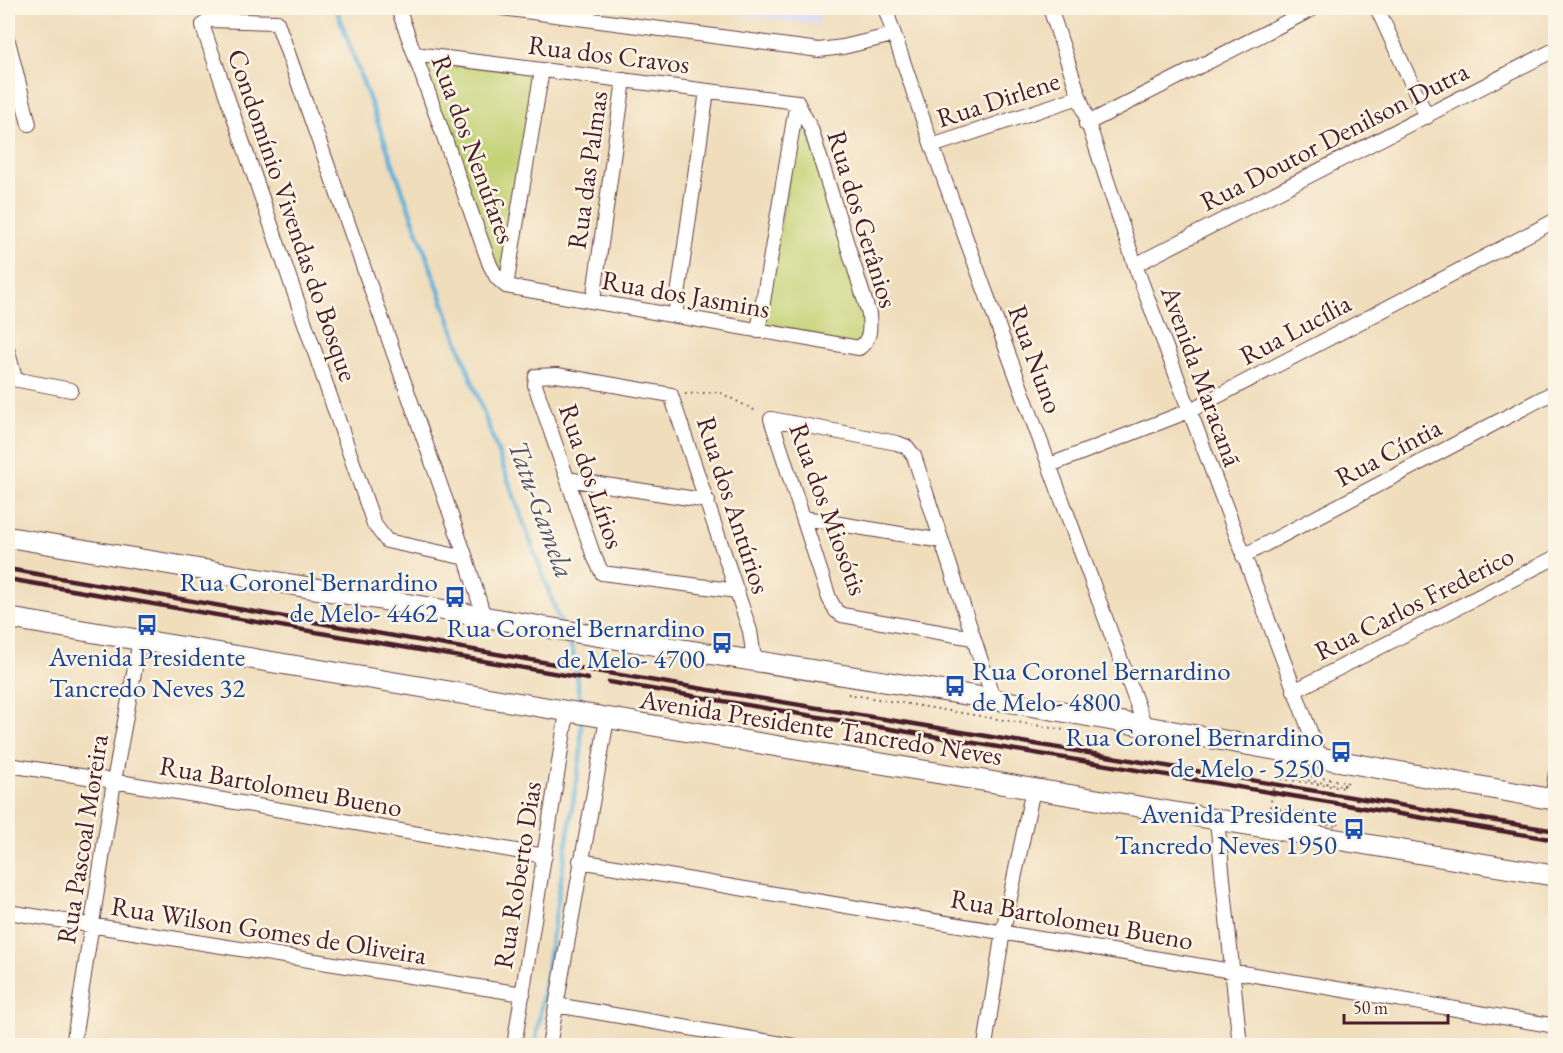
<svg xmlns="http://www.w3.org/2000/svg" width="1563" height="1053" font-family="'EB Garamond',serif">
<rect width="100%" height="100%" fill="#fcf5e5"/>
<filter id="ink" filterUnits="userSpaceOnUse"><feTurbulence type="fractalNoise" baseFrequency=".0167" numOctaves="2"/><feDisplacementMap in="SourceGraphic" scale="12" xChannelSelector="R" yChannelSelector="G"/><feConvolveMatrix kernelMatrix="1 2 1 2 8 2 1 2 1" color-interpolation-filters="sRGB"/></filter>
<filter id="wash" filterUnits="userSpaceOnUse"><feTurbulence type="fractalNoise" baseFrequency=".008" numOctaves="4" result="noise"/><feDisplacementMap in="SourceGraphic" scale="24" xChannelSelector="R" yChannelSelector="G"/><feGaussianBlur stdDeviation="1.35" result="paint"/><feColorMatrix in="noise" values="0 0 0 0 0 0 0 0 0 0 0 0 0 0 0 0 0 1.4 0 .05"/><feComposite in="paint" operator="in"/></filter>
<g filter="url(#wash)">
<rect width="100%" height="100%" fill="#efddbb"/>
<!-- built -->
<path fill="#d8d7f8" d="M686 8H815L821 25Z"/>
<!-- green -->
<path fill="#c3d274" stroke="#867850" stroke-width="1.5" d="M419 57 536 74 504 281 499 277Z
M801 108 865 314 866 329 859 348 761 329Z"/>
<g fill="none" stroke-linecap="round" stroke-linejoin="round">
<!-- stream -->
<path stroke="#5eb0d9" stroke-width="4.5" d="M336 8 561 625
M566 635 573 652 581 709
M535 1046 581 752V717"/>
</g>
</g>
<g filter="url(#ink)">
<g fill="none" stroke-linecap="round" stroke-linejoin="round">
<defs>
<path id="street" d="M398 8 490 265 497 278 506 286
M502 8 819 50 843 47 893 35
M885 8 932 146 1145 726
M1050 8 1135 265 1320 758
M1377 8 1427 117
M8 41 29 124
M415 54 797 102
M1086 124 1314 8
M932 146 1079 97
M1135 265 1556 49
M506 286 859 348C871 339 870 329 869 314L811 129 797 102
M506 286 542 70
M593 301 624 80
M675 316 707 91
M758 331 797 102
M8 352 15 379
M8 378 71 390
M1050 465 1189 411 1556 220
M567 479 708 501
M804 518 942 541
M1243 556 1556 391
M466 558 387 541 374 524 204 30 203 25 208 20 277 22 466 558 484 617
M737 591 602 573 593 554 535 385 536 376 557 375 671 395 750 631 754 659
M973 638 842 615 836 611 829 598 771 419 897 443 907 447 914 456 985 673 993 699
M1294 691 1556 557
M8 765 114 781 545 856
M1552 799 1556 773
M1217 820 1240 1046
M580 861 1556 1026
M8 912 523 994
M556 1005 794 1046
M73 1046 114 781 140 640
M514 1046 567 712
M549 1046 607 719
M985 1046 1003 931 1033 789"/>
<path id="secondary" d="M8 537 586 634 993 699 1556 800
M8 618 1556 876"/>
</defs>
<!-- street casing -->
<use href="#street" stroke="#633c41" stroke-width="16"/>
<!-- secondary casing -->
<use href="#secondary" stroke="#633c41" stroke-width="22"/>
<!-- path -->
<path stroke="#633c41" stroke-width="2" stroke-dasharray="1.5 4.5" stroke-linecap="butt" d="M685 394 719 392 758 412
M848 694 1070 731
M1343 786H1346L1348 780"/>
<!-- street -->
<use href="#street" stroke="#fff" stroke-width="14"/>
<!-- secondary -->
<use href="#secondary" stroke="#fff" stroke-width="20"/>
<!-- rail -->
<path stroke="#4a1f2b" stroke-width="4.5" d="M8 569 566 666 1556 831
M8 579 588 679
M609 682 1556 840"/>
<!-- path-bridge -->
<path stroke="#633c41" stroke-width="2" stroke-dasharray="1.5 4.5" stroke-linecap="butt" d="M1338 821 1270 812 1269 816 1338 826 1339 817 1270 808 1275 778 1344 788 1345 782 1281 771 1280 776 1343 786"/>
</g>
</g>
<!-- icons -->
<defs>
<symbol id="bus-bare" viewBox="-9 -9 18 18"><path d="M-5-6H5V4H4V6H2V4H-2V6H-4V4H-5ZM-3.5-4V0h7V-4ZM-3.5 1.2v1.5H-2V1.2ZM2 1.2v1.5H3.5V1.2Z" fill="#1a4fb4" stroke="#fcf5e5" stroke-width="2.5" paint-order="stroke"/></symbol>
</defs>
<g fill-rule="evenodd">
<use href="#bus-bare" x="440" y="582" width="30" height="30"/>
<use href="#bus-bare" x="132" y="610" width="30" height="30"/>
<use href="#bus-bare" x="707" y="628" width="30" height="30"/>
<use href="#bus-bare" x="940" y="671" width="30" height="30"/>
<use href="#bus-bare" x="1326" y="737" width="30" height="30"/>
<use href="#bus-bare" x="1339" y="814" width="30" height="30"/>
</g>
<g text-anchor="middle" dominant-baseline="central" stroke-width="5" stroke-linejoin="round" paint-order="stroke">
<!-- street labels -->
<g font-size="27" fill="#4a1f2b" stroke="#fcf5e5">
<text transform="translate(609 54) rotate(7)">Rua dos Cravos</text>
<text transform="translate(998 99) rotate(-18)">Rua Dirlene</text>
<text transform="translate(1334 136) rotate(-27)">Rua Doutor Denilson Dutra</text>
<text transform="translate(474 149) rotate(70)">Rua dos Nenúfares</text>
<text transform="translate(587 170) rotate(-82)">Rua das Palmas</text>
<text transform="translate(293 215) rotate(71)">Condomínio Vivendas do Bosque</text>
<text transform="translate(863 219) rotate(73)">Rua dos Gerânios</text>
<text transform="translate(686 294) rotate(10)">Rua dos Jasmins</text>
<text transform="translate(1295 329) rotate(-28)">Rua Lucília</text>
<text transform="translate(1036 359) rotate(70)">Rua Nuno</text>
<text transform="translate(1202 376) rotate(70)">Avenida Maracanã</text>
<text transform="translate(1388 452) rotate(-28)">Rua Cíntia</text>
<text transform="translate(592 476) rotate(71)">Rua dos Lírios</text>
<text transform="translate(734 505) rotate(72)">Rua dos Antúrios</text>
<text transform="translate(829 509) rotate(70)">Rua dos Miosótis</text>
<text transform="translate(1414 603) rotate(-27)">Rua Carlos Frederico</text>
<text transform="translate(821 727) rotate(9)">Avenida Presidente Tancredo Neves</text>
<text transform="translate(281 786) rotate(10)">Rua Bartolomeu Bueno</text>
<text transform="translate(82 839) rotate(-81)">Rua Pascoal Moreira</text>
<text transform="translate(517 875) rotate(-81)">Rua Roberto Dias</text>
<text transform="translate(1072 919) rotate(10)">Rua Bartolomeu Bueno</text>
<text transform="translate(269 930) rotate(9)">Rua Wilson Gomes de Oliveira</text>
</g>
<!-- transit labels -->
<g font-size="27" fill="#164399" stroke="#fcf5e5" text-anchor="end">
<text x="438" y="581">Rua Coronel Bernardino<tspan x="438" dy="31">de Melo- 4462</tspan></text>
<text x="705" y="627">Rua Coronel Bernardino<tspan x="705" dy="31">de Melo- 4700</tspan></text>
<text x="147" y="656" text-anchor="middle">Avenida Presidente<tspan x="147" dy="31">Tancredo Neves 32</tspan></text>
<text x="972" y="670" text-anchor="start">Rua Coronel Bernardino<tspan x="972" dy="31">de Melo- 4800</tspan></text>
<text x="1324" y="736">Rua Coronel Bernardino<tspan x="1324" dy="31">de Melo - 5250</tspan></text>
<text x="1337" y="813">Avenida Presidente<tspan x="1337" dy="31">Tancredo Neves 1950</tspan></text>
</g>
<!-- water labels -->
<g font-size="28" font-style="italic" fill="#515268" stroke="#fcf5e5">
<text transform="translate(542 509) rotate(70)">Tatu-Gamela</text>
</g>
</g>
<!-- margin -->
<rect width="1563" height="1053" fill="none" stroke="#fcf5e5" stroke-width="30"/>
<!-- scale -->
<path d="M1344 1014v9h104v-9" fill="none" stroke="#4a1f2b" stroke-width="3"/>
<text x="1353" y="1014" font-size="18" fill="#4a1f2b" stroke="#fcf5e5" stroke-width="4.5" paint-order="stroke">50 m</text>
</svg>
